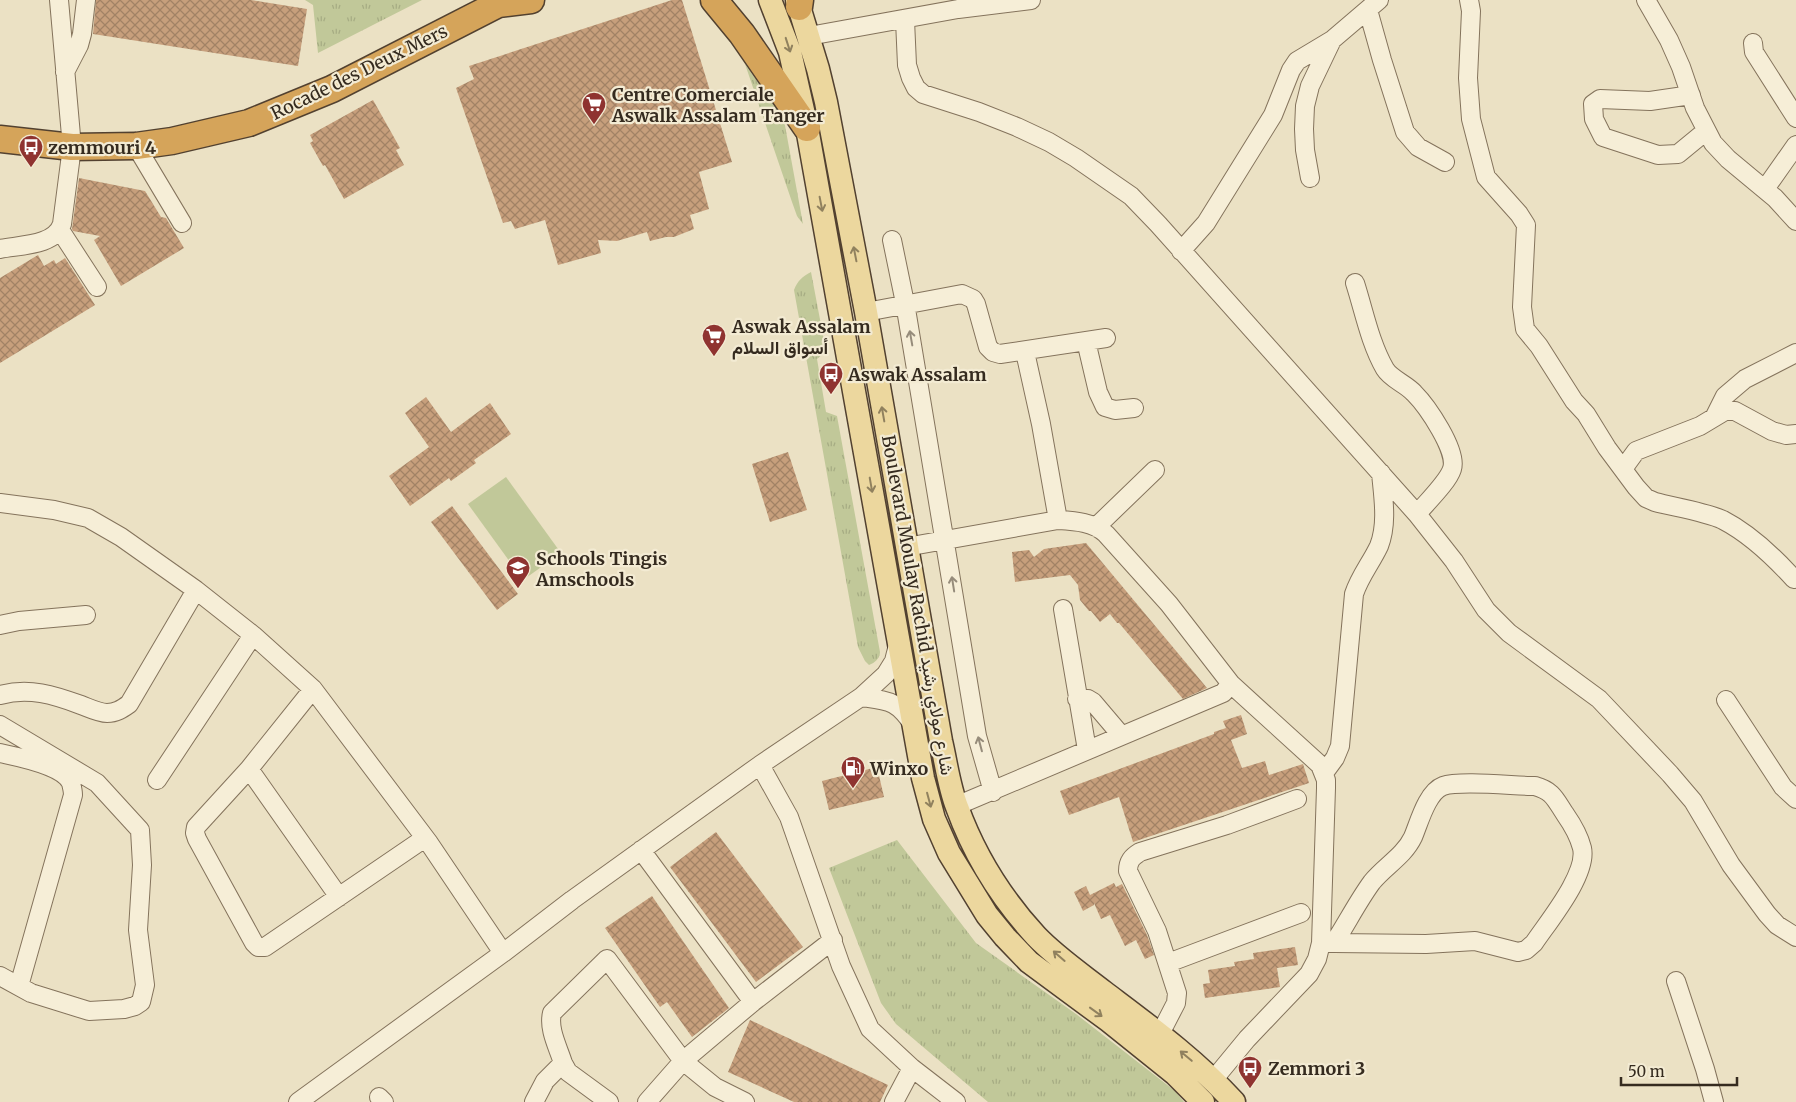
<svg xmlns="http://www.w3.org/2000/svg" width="1796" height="1102" font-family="Merriweather,Vazirmatn,serif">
<defs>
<pattern id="grass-tufts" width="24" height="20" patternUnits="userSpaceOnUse" patternTransform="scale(1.25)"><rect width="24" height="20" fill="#c1c899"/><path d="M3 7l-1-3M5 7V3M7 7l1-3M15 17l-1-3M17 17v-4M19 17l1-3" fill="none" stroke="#a6ac83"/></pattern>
<pattern id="building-cross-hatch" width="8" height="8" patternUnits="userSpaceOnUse" patternTransform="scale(1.25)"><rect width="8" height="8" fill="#c79f7c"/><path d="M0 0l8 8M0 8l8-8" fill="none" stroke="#a28265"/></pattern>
</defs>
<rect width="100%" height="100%" fill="#ebe1c4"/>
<!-- grass -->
<path fill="url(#grass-tufts)" d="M305 0H422L318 53 313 5Z
M745 64 784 120 803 224 797 216 792 202Z
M811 272 826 351 817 359 826 412 837 416 880 652C880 658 875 663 869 665L865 661 858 647 794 290C798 280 802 277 811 272Z
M897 840 976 943 1076 1014 1175 1091 1184 1102H988L896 1024 881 1003 829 868Z"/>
<!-- pitch -->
<path fill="#c1c899" d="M506 477 561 553 523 580 468 504Z"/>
<!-- building -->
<path fill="url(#building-cross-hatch)" d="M96 0H251L307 9 298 66 93 34Z
M672 0H682L732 162 699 172 709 209 690 215 694 229 674 237H666L650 241 647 232 617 241 598 240 601 253 558 265 545 220 515 229 511 221 503 223 456 88 474 79 469 66Z
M373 100 400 148 396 150 404 165 344 199 325 165 323 166 310 143 313 141 310 135Z
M79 178 145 191 161 217 166 218 184 248 121 286 94 240 100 236 73 231 72 229Z
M38 255 44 266 54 260 56 264 65 258 95 305 0 363V278Z
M426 397 451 432 490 403 511 434 474 460 476 463 451 481 449 478 410 506 389 476 429 447 405 413Z
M788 452 807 510 770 522 752 464Z
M452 506 518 594 497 610 431 522Z
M1086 543 1207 688 1183 699 1119 623H1117L1110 614 1100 622 1091 611H1089L1080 600 1078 585 1070 575 1015 582 1012 552 1029 550 1034 557 1044 549Z
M1241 715 1247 734 1231 740 1242 768 1265 761 1269 775 1303 764 1309 783 1133 842 1119 797 1069 815 1060 791 1214 734V732L1226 728 1223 721Z
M877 767 884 797 829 810 822 781Z
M716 832 803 947 756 982 670 867Z
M1114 883 1116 887 1122 884 1147 935 1154 955 1145 959 1136 940 1125 946 1110 915 1101 919 1094 903V905L1083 911 1074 892 1086 886 1090 895Z
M652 896 729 1008 692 1037 667 1002 660 1007 605 928Z
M1295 947 1298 965 1277 968 1280 987 1205 998 1203 984 1210 983 1208 970 1235 966 1234 962 1254 959 1253 953Z
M750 1020 888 1085 880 1102H794L728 1072Z"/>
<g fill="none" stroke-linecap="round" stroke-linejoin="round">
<defs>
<path id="minor" d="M1469 0 1471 11 1468 78 1471 119 1486 177 1519 214 1526 225 1522 307 1525 329 1539 346 1574 401 1586 414 1607 448 1636 487 1646 498 1655 502C1674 507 1706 512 1723 520 1750 534 1774 557 1794 579
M1646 0 1669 40 1681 67 1695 108 1713 143 1728 159 1775 198 1796 221
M1368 10 1382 60 1405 132 1418 147 1445 162
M905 20 907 65 911 78 916 88 923 94 979 112 1017 127 1049 142 1076 158 1131 196 1158 224 1417 514 1454 561 1486 610 1509 633 1599 699 1670 774 1693 801 1731 865 1767 914 1777 925 1796 937
M809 36 958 9 1031 0
M1753 43 1754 52 1796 118
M65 72 79 45 82 34 86 0
M1691 95 1650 101 1600 99 1593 104 1594 119 1603 137 1658 155 1678 154 1706 131
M136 146 182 223
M1310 178 1305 150 1304 129 1305 106 1310 86 1332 40 1379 0
M1765 189 1796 145
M60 230 97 287
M892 240 905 303 977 736 993 792
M0 249C19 245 55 246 62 224L72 147 59 0
M1181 251 1206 223 1273 115 1291 70 1297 61 1332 40
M1355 283C1364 311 1370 343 1385 369 1391 379 1406 384 1414 393 1427 406 1458 451 1452 469 1448 482 1426 503 1417 514
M866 312 962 294 973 299 976 304 988 347 993 352 1000 354 1106 338
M1086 341 1098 392 1105 407 1115 410 1134 408
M1025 352 1041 424 1058 520
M1715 416 1725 396 1745 379 1796 353
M1623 469 1636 451 1700 426 1725 411H1735L1772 431 1786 435 1796 434
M0 503 54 510 88 518 121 537 196 590 253 635 313 689 429 843 503 953
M1096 527 1155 470
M906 547 1058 520C1075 521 1094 522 1106 534L1169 604 1231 684 1320 765 1326 780V788L1321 943 1317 959 1309 974 1247 1039 1214 1079
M1063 609 1087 750
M0 625 19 621 86 615
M313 689 249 769 196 827 195 833 197 839 254 943 258 947H265L425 838
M0 695C29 687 54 695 81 705 89 708 99 713 107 713 116 713 122 709 129 704L196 590
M861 697C889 701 897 700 914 726
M1077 699H1088L1093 702 1121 735
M1726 700 1783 787 1796 799
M0 725 97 783 140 830 142 865 138 930 145 985 141 1002 135 1006 124 1009 89 1011 31 993 0 976
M0 753C18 757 63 765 71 783 72 787 73 791 73 795L19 986
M760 765 789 817 841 966 870 1029 912 1068 956 1102
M249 769 339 897
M1324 773 1335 758 1340 746 1354 594C1360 576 1371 563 1379 546 1388 523 1383 496 1381 473
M157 780 253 635
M956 806 1223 693 1231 684
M641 850 753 1002
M1321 943H1334L1426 944 1475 941 1518 952 1526 950 1534 943C1548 922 1588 874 1582 848 1579 836 1572 824 1565 814 1555 799 1553 791 1535 786 1515 786 1460 780 1443 786 1427 792 1419 823 1413 837 1404 856 1385 866 1372 882 1358 901 1347 923 1334 943
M1168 963 1301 913
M1676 981 1705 1069 1714 1102
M1160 1034 1176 1003 1177 993 1157 931 1128 871C1128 861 1132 857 1140 852L1227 825 1297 799
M563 1063C558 1047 548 1029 552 1013L607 959 683 1061 715 1087 745 1102
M379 1097 384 1102
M298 1102 503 953 572 900 760 765 861 697 886 674 894 661 898 645
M534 1102 545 1081 563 1063 568 1072 609 1102
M647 1102 683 1061 753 1002 833 940
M894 1102 912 1068"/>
<path id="major" d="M770 0 790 52 807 128 923 778 934 819 949 853 987 915 1005 937 1029 962 1109 1021 1175 1074 1203 1102
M797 0 818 69 826 102 866 312 941 741C946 762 949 787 957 807 974 854 1002 899 1036 936 1056 957 1081 974 1104 992 1149 1026 1196 1060 1234 1102"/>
<path id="highway" d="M714 0 742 34 807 128
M498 4 531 0
M799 7 800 0
M0 139 72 147 136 146 172 141 249 123 332 89 506 0"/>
</defs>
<!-- minor casing -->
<use href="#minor" stroke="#84735c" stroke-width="20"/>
<!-- major casing -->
<use href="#major" stroke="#524130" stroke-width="25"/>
<!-- highway casing -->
<use href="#highway" stroke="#524130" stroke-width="29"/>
<!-- minor -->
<use href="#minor" stroke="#f6eed7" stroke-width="18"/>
<!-- major -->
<use href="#major" stroke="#ecd79e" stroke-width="22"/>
<!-- highway -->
<use href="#highway" stroke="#d5a45a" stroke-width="26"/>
</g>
<!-- one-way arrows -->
<defs><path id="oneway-shaft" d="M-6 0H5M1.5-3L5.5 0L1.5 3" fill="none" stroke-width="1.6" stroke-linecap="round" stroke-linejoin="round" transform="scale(1.25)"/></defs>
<g stroke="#90815e">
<use href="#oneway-shaft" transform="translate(788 45) rotate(72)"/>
<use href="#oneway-shaft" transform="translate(821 204) rotate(79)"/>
<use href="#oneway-shaft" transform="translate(855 254) rotate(-101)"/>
<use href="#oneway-shaft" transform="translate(883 414) rotate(-100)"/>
<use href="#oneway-shaft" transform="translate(871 485) rotate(80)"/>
<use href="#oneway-shaft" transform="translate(929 800) rotate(75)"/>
<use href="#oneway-shaft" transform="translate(1059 956) rotate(-139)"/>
<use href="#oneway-shaft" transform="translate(1096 1012) rotate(36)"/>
<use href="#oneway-shaft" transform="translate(1186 1056) rotate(-140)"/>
</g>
<g stroke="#968c7b">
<use href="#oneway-shaft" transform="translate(911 338) rotate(-100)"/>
<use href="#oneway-shaft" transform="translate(953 584) rotate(-99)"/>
<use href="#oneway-shaft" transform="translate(980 744) rotate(-105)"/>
</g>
<!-- icons -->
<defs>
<symbol id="supermarket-pin" viewBox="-11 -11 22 30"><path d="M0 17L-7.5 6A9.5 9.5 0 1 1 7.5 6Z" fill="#8f3330" stroke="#f3ebd3"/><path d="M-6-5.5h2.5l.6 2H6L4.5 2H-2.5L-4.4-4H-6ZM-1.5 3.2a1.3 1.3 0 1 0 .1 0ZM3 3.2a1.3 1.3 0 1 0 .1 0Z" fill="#fff"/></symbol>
<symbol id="bus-pin" viewBox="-11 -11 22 30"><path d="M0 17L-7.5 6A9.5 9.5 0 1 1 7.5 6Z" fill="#8f3330" stroke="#f3ebd3"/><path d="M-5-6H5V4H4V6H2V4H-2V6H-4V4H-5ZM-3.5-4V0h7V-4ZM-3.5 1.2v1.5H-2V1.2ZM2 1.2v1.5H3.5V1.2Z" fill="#fff"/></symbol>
<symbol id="school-pin" viewBox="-11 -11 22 30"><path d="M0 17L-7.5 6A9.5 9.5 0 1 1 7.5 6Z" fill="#8f3330" stroke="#f3ebd3"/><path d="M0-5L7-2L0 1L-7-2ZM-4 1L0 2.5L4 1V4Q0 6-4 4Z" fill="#fff"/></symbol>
<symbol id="fuel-pin" viewBox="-11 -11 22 30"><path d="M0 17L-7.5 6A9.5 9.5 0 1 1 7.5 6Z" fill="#8f3330" stroke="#f3ebd3"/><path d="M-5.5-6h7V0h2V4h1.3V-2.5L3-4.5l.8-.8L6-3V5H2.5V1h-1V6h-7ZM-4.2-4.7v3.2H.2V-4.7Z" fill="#fff"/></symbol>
</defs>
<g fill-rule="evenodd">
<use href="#supermarket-pin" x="580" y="90" width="28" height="38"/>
<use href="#bus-pin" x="17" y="133" width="28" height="38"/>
<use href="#supermarket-pin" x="700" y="322" width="28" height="38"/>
<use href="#bus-pin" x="817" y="360" width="28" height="38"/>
<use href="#school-pin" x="504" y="554" width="28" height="38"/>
<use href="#fuel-pin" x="839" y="754" width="28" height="38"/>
<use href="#bus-pin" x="1236" y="1054" width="28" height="38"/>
</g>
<g text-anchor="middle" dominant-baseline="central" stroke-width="4.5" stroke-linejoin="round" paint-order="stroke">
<!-- street labels -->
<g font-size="18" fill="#352b1f" stroke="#f3ebd3">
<text transform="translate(359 72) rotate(-26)">Rocade des Deux Mers</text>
<text transform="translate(918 605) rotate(80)">Boulevard Moulay Rachid شارع مولاي رشيد</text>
</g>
<!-- poi labels -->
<g font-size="18" font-weight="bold" fill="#352b1f" stroke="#f3ebd3" text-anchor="start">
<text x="612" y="94">Centre Comerciale<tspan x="612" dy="21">Aswalk Assalam Tanger</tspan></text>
<text x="48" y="147">zemmouri 4</text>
<text x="732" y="326">Aswak Assalam<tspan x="732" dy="21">أسواق السلام</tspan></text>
<text x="848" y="374">Aswak Assalam</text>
<text x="536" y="558">Schools Tingis<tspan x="536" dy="21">Amschools</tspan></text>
<text x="870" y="768">Winxo</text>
<text x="1268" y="1068">Zemmori 3</text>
</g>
</g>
<!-- scale -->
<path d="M1621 1077v8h116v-8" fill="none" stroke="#352b1f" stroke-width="2.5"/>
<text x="1628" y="1077" font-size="15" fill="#352b1f" stroke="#f3ebd3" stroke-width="4" paint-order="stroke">50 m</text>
</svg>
